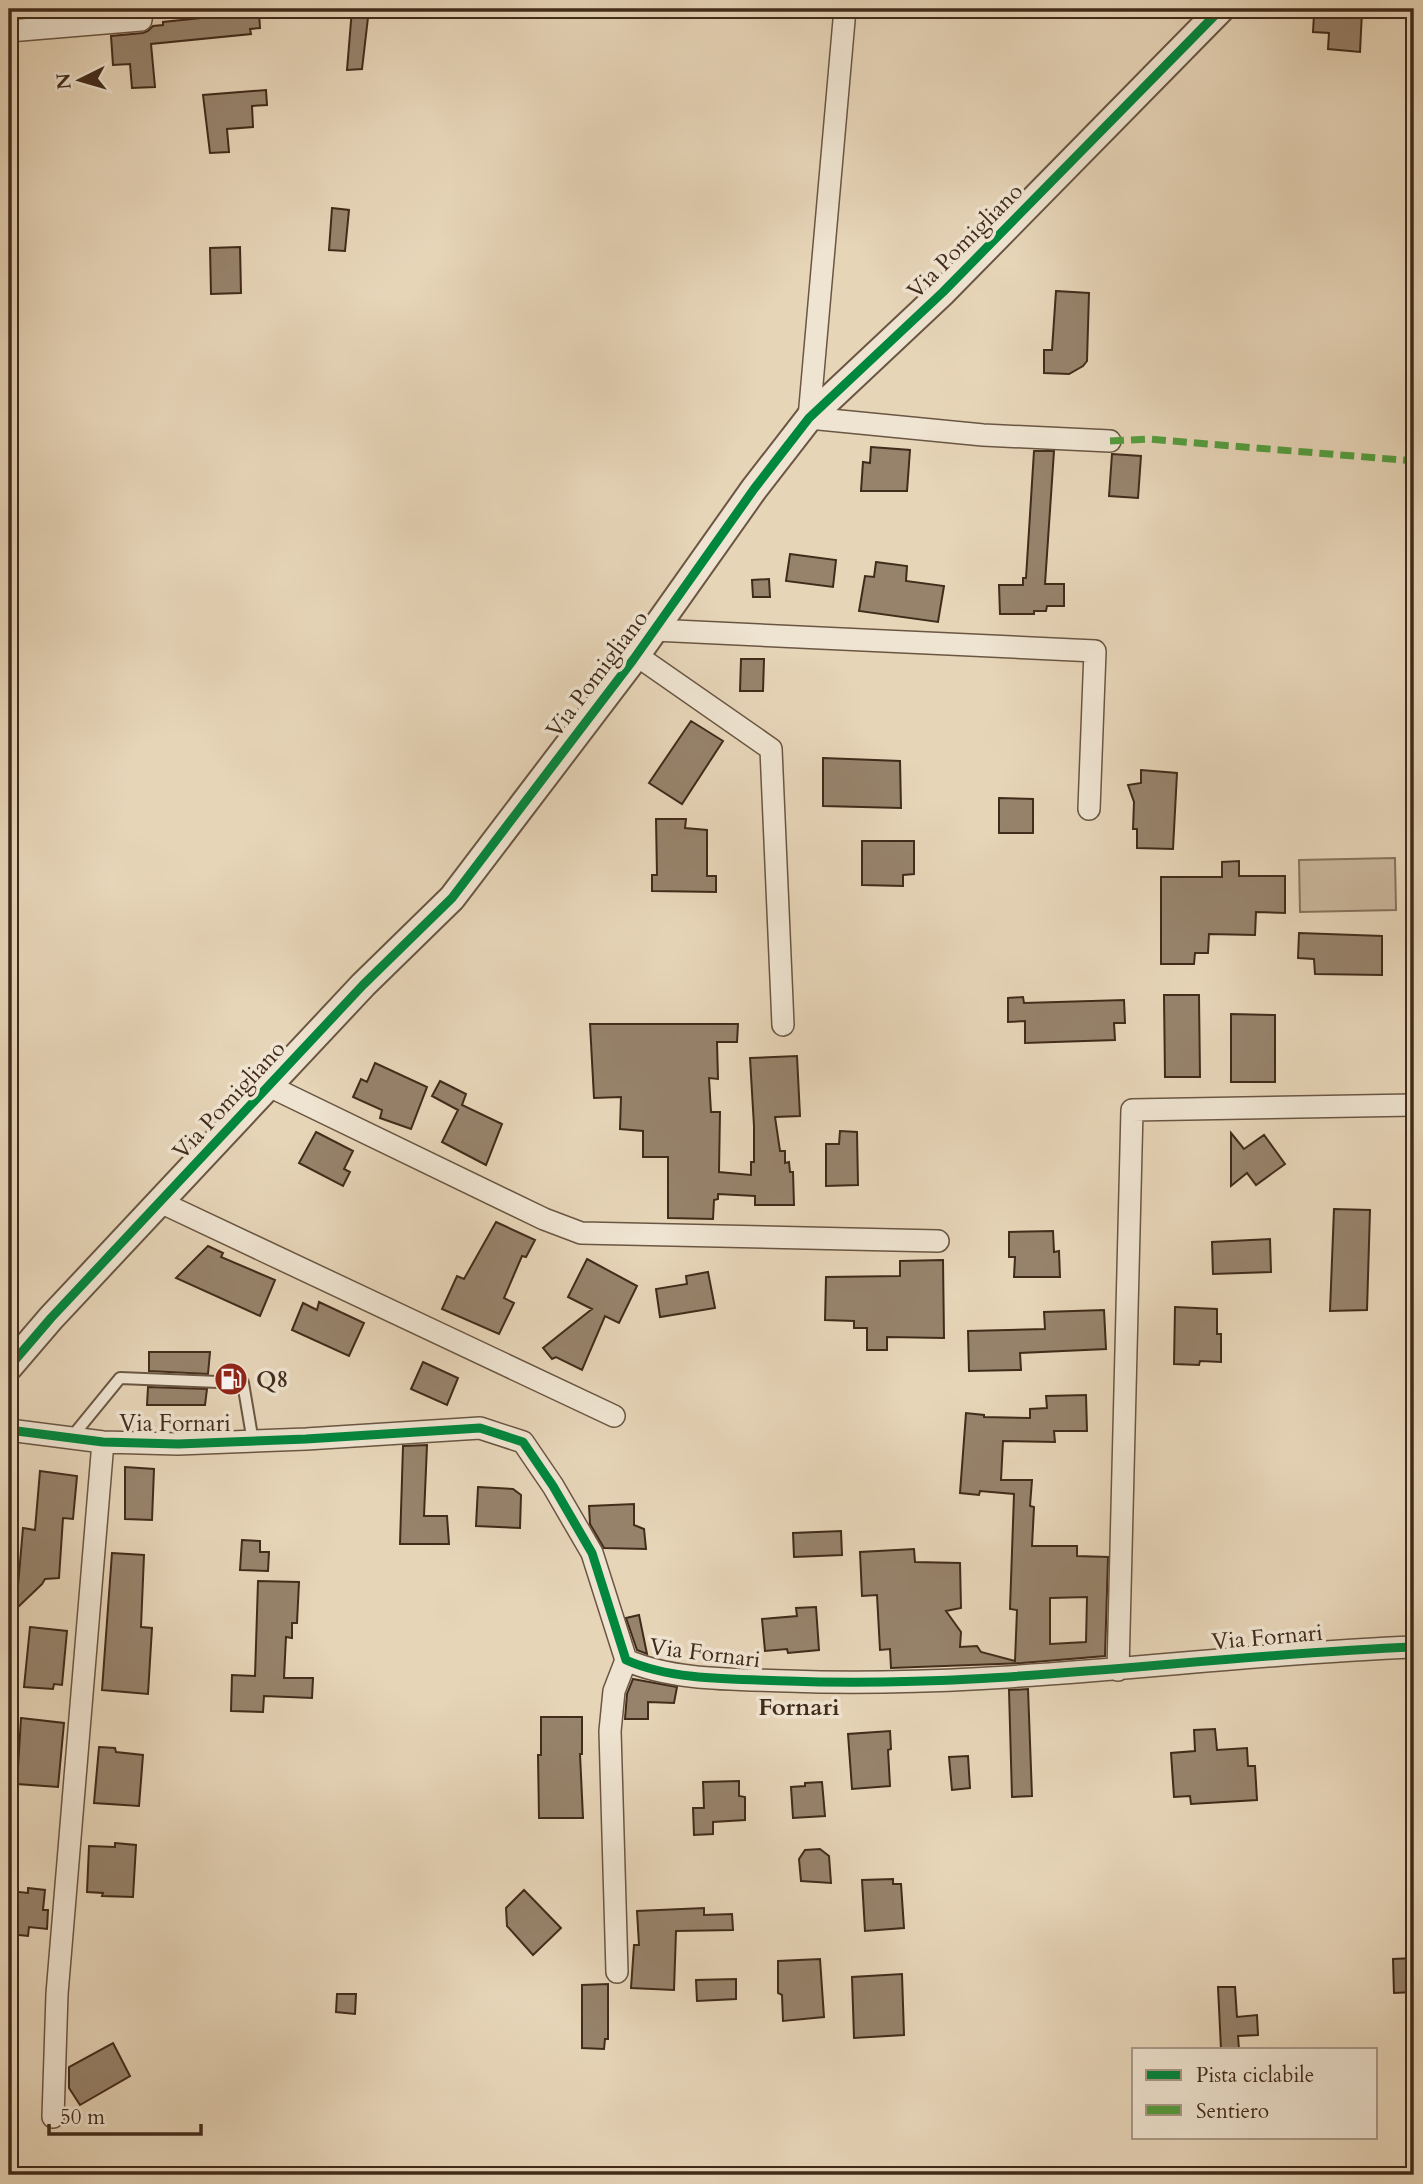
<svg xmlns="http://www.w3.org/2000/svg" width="1423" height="2184" font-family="Cardo,serif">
<rect width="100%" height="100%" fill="#e7d5b8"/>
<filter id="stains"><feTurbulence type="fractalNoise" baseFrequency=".00286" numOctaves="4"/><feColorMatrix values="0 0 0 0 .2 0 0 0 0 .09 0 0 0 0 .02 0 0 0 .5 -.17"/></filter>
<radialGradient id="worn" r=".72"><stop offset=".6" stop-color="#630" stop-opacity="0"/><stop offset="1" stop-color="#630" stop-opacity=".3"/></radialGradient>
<!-- green -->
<path fill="#cbb89d" stroke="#86725c" stroke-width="2" d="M1395 858 1396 910 1300 912 1299 860Z"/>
<!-- building -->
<path fill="#97836c" stroke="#412b1a" stroke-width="2" fill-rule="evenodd" d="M352 9H369L362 69 347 70Z
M1337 10 1362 11 1360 52 1328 49 1329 33 1313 32 1314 15 1336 17Z
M259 12 260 28 250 29 251 34 151 44 155 87 132 88 130 64 113 65 111 36 143 33 148 31 153 26 163 25V22Z
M266 90 267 105 252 106 253 127 227 129 229 152 210 153 203 95Z
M332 208 349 210 345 251 329 250Z
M240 247 241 293 211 294 210 248Z
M1056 291 1089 293 1087 361 1083 366 1069 374 1044 373V350H1052Z
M871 447 910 450 907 491H861L863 462 870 463Z
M1034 451H1054L1045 584H1064V606H1047L1046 611H1034V614H1000L999 585H1023V578H1026Z
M1112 454 1141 456 1138 498 1109 496Z
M790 554 836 560 833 587 786 581Z
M876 562 907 566 906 581 944 586 938 622 859 611 865 576 874 577Z
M769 579 770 597H753L752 580Z
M741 659H764L763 691H740Z
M691 721 723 741 682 804 649 783Z
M823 758 900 761 901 808 823 806Z
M1141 770 1177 773 1173 849 1137 848V829H1133L1134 802 1128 785 1141 783Z
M999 798 1033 799V833H999Z
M656 819H686L685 828 707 830V876H716V892L652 891V875H657Z
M862 841H914V874L903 875V886L862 885Z
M1239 861V876H1285V913L1256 912 1255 935 1209 934 1208 953H1195L1194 964H1161V877H1222V862Z
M1299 933 1382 936V975L1315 974 1314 959 1298 958Z
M1164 995H1199L1200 1077H1165Z
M1023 997 1024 1003 1124 1000 1125 1023H1114L1115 1040 1025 1043V1021L1008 1022V998Z
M1231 1014 1275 1015V1082H1231Z
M590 1024H738L737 1042H717L718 1079 709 1078 711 1112H720L719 1172 751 1175V1162H754V1126L750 1058 797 1056 800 1116 775 1117 780 1151H785V1163L789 1162 790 1172H793L794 1205H755V1196L718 1194V1199L714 1200 713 1219 668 1218V1157H643V1131L620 1129 621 1097 594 1098Z
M375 1063 427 1087 411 1129 380 1118 382 1110 353 1097 361 1079 367 1082Z
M440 1081 466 1094 462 1105 502 1124 486 1165 442 1142 458 1110 432 1096Z
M840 1131 857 1132 858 1185 826 1186V1144H839Z
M316 1132 353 1151 344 1169 350 1172 343 1186 299 1163Z
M1231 1133 1244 1149 1264 1135 1285 1164 1256 1185 1247 1173 1231 1186Z
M1334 1209 1370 1210 1367 1310 1330 1311Z
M496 1222 535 1240 526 1257 522 1256 504 1298 514 1303 499 1334 442 1309 457 1276 464 1279Z
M1053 1231 1054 1252 1059 1251 1060 1277H1014L1015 1257H1009V1232Z
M1270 1239 1271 1272 1213 1274 1212 1242Z
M208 1246 223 1253 221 1257 275 1280 260 1316 176 1278Z
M587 1259 637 1286 619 1323 605 1316 582 1370 556 1357 552 1359 543 1348 592 1309 568 1297Z
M943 1260 944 1338 887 1337V1350H867V1328H854V1321L825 1320 826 1277 900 1276V1261Z
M708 1272 715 1308 660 1317 656 1289 687 1284 686 1276Z
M319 1302 364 1323 349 1356 292 1330 303 1303 317 1310Z
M1175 1307 1217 1309V1334H1221V1362L1200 1361 1199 1365 1174 1364Z
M1104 1310 1106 1349 1020 1353 1021 1370 969 1371 968 1331 1045 1329 1044 1312Z
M149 1352H210L208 1374 149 1371Z
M423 1362 458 1378 447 1405 411 1389Z
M148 1387 207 1389 205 1405H147Z
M1086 1395 1087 1431H1054L1055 1442 1003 1441 1001 1480H1032L1030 1506 1034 1507 1032 1546H1077V1556L1108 1557 1105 1656 1022 1663 891 1668 890 1649 880 1650 877 1595 862 1596 860 1552 914 1549 915 1562 960 1563 961 1608 946 1611 961 1632 960 1647 977 1646 981 1652 1015 1661 1017 1610 1010 1609 1014 1494 980 1491 979 1495 960 1493 966 1413 984 1415V1417L1030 1418V1409L1047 1408 1046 1396ZM1087 1597 1086 1642 1050 1644V1598Z
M427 1445 424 1516H447L449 1544H400L403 1446Z
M125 1467 154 1469 152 1520 125 1519Z
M40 1471 77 1476 73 1519 63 1518 59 1578 45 1579 42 1584 16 1609 23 1528 35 1530Z
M478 1487 513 1489 521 1495 520 1528 476 1526Z
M634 1504V1525L644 1529 646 1549 604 1548 590 1524 589 1506Z
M841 1531 842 1555 794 1557 793 1533Z
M242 1540 260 1541V1552H269L268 1571 240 1570Z
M112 1553 144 1555 141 1627 152 1628 148 1694 102 1690Z
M258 1581 299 1582 297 1623H292V1638L286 1637 284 1678H313L312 1698 264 1696 263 1712 231 1711 232 1675 255 1676Z
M816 1607 819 1650 788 1653 787 1649 765 1651 762 1619 797 1616 796 1608Z
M639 1615 647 1654 637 1650 626 1618Z
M30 1627 67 1631 62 1685 54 1684 53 1689 24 1687Z
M633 1679 677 1687 674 1703 648 1702V1719H625L627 1694Z
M1028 1689 1032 1796 1012 1797 1009 1690Z
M541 1717H582V1754H580L583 1818H539L538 1755H541Z
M21 1718 64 1723 58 1787 17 1784Z
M1215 1729 1217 1750 1247 1748 1248 1766H1255L1257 1800 1191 1804 1190 1796 1174 1797 1171 1753 1195 1751 1194 1730Z
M890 1731 891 1749 888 1750 890 1786 852 1789 848 1734Z
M99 1747 115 1748 116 1752 143 1755 139 1806 94 1803Z
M968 1756 970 1788 952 1790 949 1757Z
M739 1781V1796L745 1797V1820L713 1822V1834L694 1835 693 1808H704L703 1782Z
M822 1782 825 1816 793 1818 791 1787 805 1786V1783Z
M115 1843 136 1845 133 1897 102 1896 103 1893 87 1892 89 1846 115 1847Z
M820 1849 829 1856 831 1883 801 1881 799 1859 805 1850Z
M893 1879V1884H901L904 1928 865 1931 862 1880Z
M28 1888 45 1890 43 1910H48L47 1929 29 1927 28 1936 9 1934 10 1891 28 1893Z
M524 1890 561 1928 533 1955 507 1926 506 1908Z
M704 1908V1915L732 1914 733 1930 676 1931 674 1990 631 1988 634 1945H639L637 1911Z
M1414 1958V1992L1394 1993 1393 1959Z
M820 1959 824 2017 783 2021 782 1995 778 1993V1961Z
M902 1974 904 2035 854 2038 852 1977Z
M736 1979V1999L697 2001 696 1980Z
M608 1984V2039H605L604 2049 582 2048V1985Z
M1218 1987H1235L1237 2017 1257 2015 1258 2035 1238 2036 1239 2049H1221Z
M337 1994H356L355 2014 336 2012Z
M113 2043 130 2076 80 2105 69 2088V2067Z"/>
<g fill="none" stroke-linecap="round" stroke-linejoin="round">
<defs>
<path id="service" d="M71 1438 120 1378 243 1383 253 1442"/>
<path id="minor" d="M845 9 809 418 983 435 1110 441
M9 31 141 20 142 9
M654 630 1095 651 1089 809
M636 655 771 749 783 1025
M269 1086 544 1219 581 1233 938 1241
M160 1202 614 1416
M9 1430 103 1442 178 1444 306 1439 480 1428 523 1442 553 1486 592 1553 626 1660C673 1681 736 1679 788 1681 998 1689 1205 1655 1414 1647
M1118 1670 1132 1110 1414 1105
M617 1972 610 1731 614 1691 626 1660
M53 2117 57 1994 103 1442"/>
<path id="tertiary" d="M9 1367 51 1318 363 985 452 898 633 660 754 489 809 418 943 292 1221 9"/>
</defs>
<!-- service casing -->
<use href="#service" stroke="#6a5642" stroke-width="14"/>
<!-- minor casing -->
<use href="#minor" stroke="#6a5642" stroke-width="24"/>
<!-- tertiary casing -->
<use href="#tertiary" stroke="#6a5642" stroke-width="30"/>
<!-- service -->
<use href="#service" stroke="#efe4d1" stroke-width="10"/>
<!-- minor -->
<use href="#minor" stroke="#efe4d1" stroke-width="21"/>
<!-- tertiary -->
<use href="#tertiary" stroke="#efe4d1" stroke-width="26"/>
<!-- quiet -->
<path stroke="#539d3e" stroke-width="7" stroke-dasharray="14 7" stroke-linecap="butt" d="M1110 441 1148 439 1414 461"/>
<defs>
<path id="cycleway" d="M9 1367 51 1318 363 985 452 898 633 660 754 489 809 418 943 292 1221 9
M9 1430 103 1442 178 1444 306 1439 480 1428 523 1442 553 1486 592 1553 626 1660C673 1681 736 1679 788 1681 998 1689 1205 1655 1414 1647"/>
</defs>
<!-- cycleway casing -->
<use href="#cycleway" stroke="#efe4d1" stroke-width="13"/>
<!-- cycleway -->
<use href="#cycleway" stroke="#00873e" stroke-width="9"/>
</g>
<!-- icons -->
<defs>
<symbol id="fuel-disc" viewBox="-11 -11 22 22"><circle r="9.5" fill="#8f2418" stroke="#efe4d1"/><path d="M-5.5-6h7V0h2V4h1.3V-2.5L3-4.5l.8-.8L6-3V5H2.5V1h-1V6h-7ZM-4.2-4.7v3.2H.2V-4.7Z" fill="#fff"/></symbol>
</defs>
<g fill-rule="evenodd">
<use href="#fuel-disc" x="212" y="1360" width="38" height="38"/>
</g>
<g text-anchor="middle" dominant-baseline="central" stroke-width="7" stroke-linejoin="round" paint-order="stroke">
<!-- street labels -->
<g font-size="23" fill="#412b1a" stroke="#efe4d1">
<text transform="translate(965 241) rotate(-45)">Via Pomigliano</text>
<text transform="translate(597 674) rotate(-53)">Via Pomigliano</text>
<text transform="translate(229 1100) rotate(-47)">Via Pomigliano</text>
<text x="175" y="1423">Via Fornari</text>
<text transform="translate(1267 1637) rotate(-5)">Via Fornari</text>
<text transform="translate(705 1653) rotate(7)">Via Fornari</text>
</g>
<!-- poi labels -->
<g font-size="23" font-weight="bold" fill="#412b1a" stroke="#efe4d1" text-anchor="start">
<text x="256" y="1379">Q8</text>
</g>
<!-- neighbourhood labels -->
<g font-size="24" font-weight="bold" fill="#412b1a" stroke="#efe4d1">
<text x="799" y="1707">Fornari</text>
</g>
</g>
<!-- margin -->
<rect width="1423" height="2184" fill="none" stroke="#e7d5b8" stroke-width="35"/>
<rect x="10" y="10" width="1402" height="2163" fill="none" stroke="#412b1a" stroke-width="3.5"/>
<rect x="18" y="18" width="1388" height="2149" fill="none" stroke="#412b1a" stroke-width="2"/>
<!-- legend -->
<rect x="1132" y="2048" width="245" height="91" fill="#efe4d1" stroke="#a99a88" stroke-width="2"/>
<rect x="1146" y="2070" width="35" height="10" fill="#00873e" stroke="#a99a88" stroke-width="2"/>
<text x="1196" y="2082" font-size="21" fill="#412b1a">Pista ciclabile</text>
<rect x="1146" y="2105" width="35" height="10" fill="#539d3e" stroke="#a99a88" stroke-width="2"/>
<text x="1196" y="2118" font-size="21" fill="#412b1a">Sentiero</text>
<!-- north arrow -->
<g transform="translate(80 80) rotate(265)" stroke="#efe4d1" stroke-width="5" paint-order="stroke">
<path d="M0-5L12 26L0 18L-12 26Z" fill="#412b1a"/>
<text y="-10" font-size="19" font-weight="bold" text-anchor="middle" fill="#412b1a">N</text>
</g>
<!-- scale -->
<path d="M49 2124v10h152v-10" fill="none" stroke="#412b1a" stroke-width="3.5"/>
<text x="60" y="2124" font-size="21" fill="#412b1a" stroke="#efe4d1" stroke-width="5" paint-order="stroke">50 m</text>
<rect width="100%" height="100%" filter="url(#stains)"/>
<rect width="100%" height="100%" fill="url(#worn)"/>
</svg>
